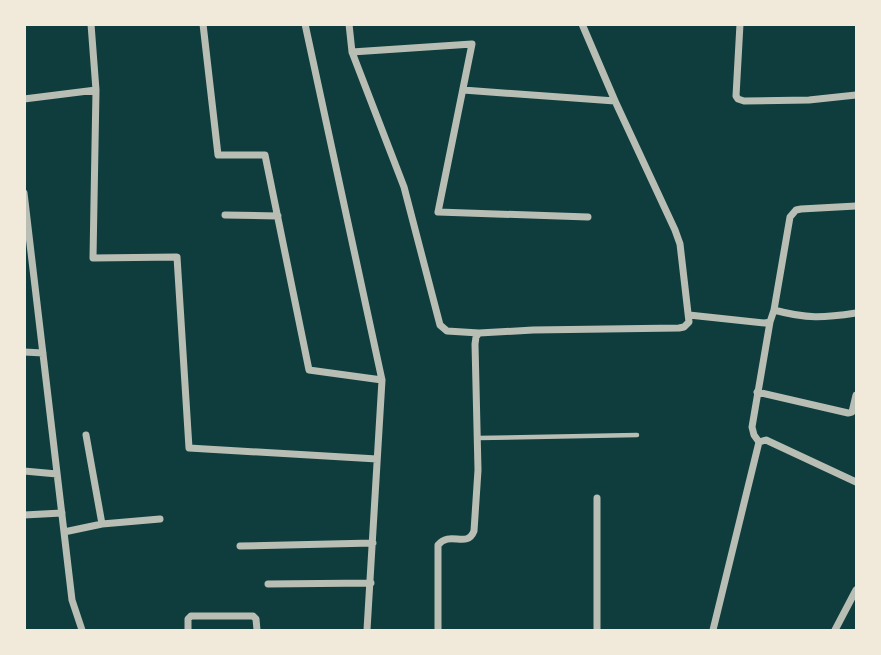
<svg xmlns="http://www.w3.org/2000/svg" width="881" height="655" font-family="'Source Sans 3',sans-serif">
<rect width="100%" height="100%" fill="#0f3d3e"/>
<g fill="none" stroke-linecap="round" stroke-linejoin="round">
<!-- service -->
<path stroke="#b8beb3" stroke-width="4.5" d="M478 438 637 435"/>
<!-- minor -->
<path stroke="#b8beb3" stroke-width="7" d="M91 24 96 90
M203 24 218 155H265L309 370 382 380
M305 24 382 380 367 630
M349 24 352 52 404 187 440 325 447 331 479 333
M740 24 736 96 738 99 744 101 809 100 856 95
M352 52 472 44 438 212 588 217
M463 90 615 101
M24 99 96 90 93 258 177 257 189 448 377 459
M24 193 72 600 82 630
M225 215 278 216
M774 310C807 319 823 318 856 313
M689 315 765 323 770 322 774 310 790 217 796 210 801 209 856 206
M24 352 43 353
M757 392 848 413 852 412 856 395
M86 435 102 524
M759 442 754 435 752 427 770 322
M24 471 57 474
M24 515 62 513
M64 532 102 524 160 519
M240 546 373 543
M268 584 371 583
M188 630V619L191 616H253L256 619 257 630
M438 630V545C450 530 467 549 474 531L478 470 475 344 476 337 479 333 533 330 679 328 684 327 689 322 680 244 675 230 615 101 582 24
M597 630V498
M713 630 759 442 766 440 856 482
M835 630 856 590"/>
</g>
<!-- border -->
<rect width="881" height="655" fill="none" stroke="#f1e9da" stroke-width="52"/>
</svg>
